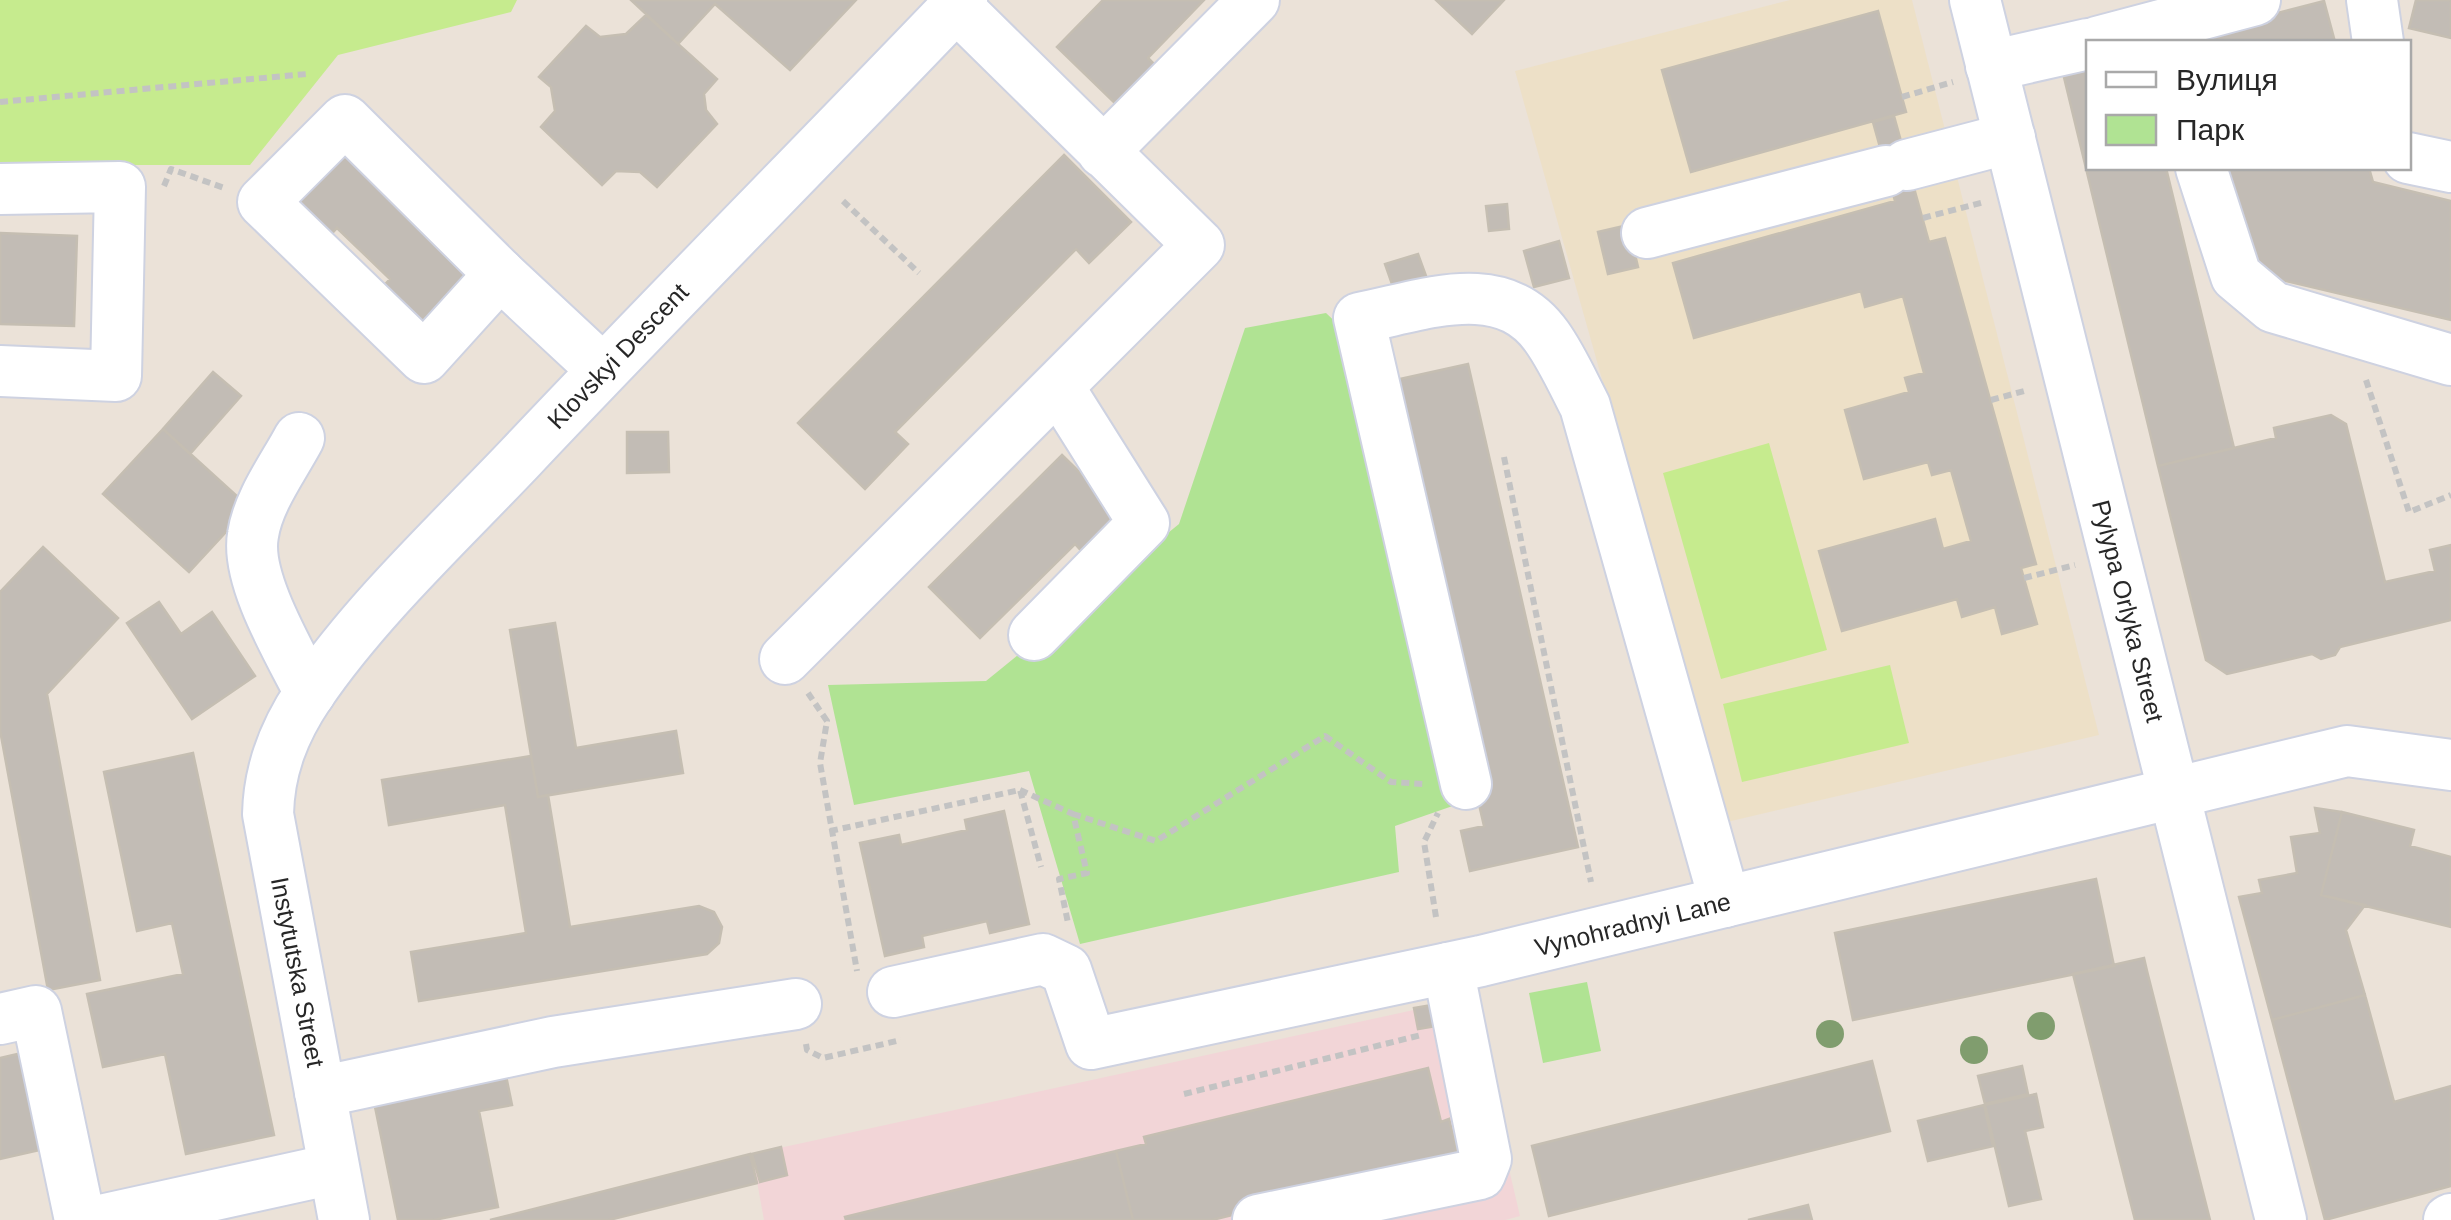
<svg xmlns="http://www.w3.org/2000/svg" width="2451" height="1220" font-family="Arial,sans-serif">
<rect width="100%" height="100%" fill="#ebe2d8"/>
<!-- education -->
<path fill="#ede0c7" d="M1790 0H1912L2099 735 1727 822 1515 71Z"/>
<!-- medical -->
<path fill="#f2d5d7" d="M1469 998 1520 1216 1505 1220H764L752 1154Z"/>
<!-- green -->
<path fill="#b0e393" d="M1326 313 1369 354 1467 801 1395 826 1399 872 1080 944 1029 771 854 805 828 685 986 681 1179 524 1245 328Z
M1587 982 1601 1051 1543 1063 1529 993Z"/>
<!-- pitch -->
<path fill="#c6eb8e" d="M0 0H517L511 12 338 55 250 165H0Z
M1769 443 1827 650 1721 679 1663 473Z
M1890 665 1909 743 1742 782 1723 704Z"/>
<!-- building -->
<path fill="#c2bcb5" stroke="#c5beb2" stroke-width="2.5" d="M631 0H856L790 70 715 4 678 44Z
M1103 0H1204L1148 58 1159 69 1121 109 1057 47Z
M1436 0H1504L1472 34Z
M2416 0H2451V38L2409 28Z
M2324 1 2335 42H2191L2189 36Z
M1878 11 1906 112 1691 172 1662 70Z
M646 15 717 79 704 94 706 110 717 124 657 187 640 172 616 171 602 185 541 127 555 111 551 87 539 77 586 26 600 37 626 34Z
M2088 63V168H2166L2234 448 2158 466 2062 69Z
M1894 116 1929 242 1945 238 2036 564 2021 568 2037 624 2002 634 1995 607 1962 617 1957 599 1842 631 1819 551 1935 519 1943 549 1971 541 1951 470 1932 475 1928 462 1864 479 1845 410 1909 392 1905 378 1924 373 1903 296 1865 307 1861 291 1694 338 1673 263 1895 201 1873 122Z
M343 132 481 263 415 333 375 295 390 279 337 228 324 242 279 200Z
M1064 155 1131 222 1089 263 1076 249 895 432 908 444 865 489 798 423Z
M2224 168H2369L2373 182 2451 201V320L2252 273Z
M1507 204 1509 229 1489 231 1486 206Z
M1628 225 1638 267 1608 274 1598 232Z
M0 233 77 236 74 326 0 324Z
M1559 241 1569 278 1534 287 1524 251Z
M1418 254 1426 276 1393 287 1385 264Z
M1468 364 1578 847 1470 871 1461 831 1484 826 1382 383Z
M213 372 241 396 190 454 163 429Z
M2331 415 2346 424 2385 582 2435 571 2430 550 2451 545V620L2340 647 2335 655 2321 659 2312 654 2227 674 2206 660 2158 466 2276 438 2274 428Z
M163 429 249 507 189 572 103 494Z
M627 432H668L669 472 627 473Z
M1062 455 1125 517 1086 556 1075 544 980 638 929 587Z
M43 547 118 618 47 694 100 980 48 990 0 730V592Z
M159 602 181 634 212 612 255 676 192 719 127 623Z
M555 623 576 748 676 731 683 773 538 797 510 630Z
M193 753 274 1135 186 1154 165 1054 103 1067 87 994 183 974 172 923 137 931 104 772Z
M531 756 538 797 548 795 570 927 699 906 714 912 722 927 719 943 707 954 419 1001 411 952 526 933 505 805 389 825 382 780Z
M2315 808 2342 812 2321 895 2365 905 2346 930 2365 995 2272 1020 2239 897 2262 893 2259 880 2297 873 2291 837 2320 833Z
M1004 811 1029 924 990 933 987 921 922 936 924 947 885 956 860 843 899 835 901 845 967 830 965 820Z
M2342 812 2414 830 2410 846 2451 857V927L2321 895Z
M2096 879 2114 966 1853 1020 1835 933Z
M2144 958 2147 971 2210 1220H2135L2073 974Z
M2365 995 2394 1102 2451 1086V1186L2325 1220 2272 1020Z
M1438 1004 1442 1025 1418 1029 1414 1008Z
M26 1052 48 1148 0 1159V1058Z
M1872 1061 1890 1131 1549 1216 1532 1146Z
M504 1066 512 1105 479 1111 498 1207 434 1220H398L372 1092Z
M2022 1066 2028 1094 1985 1104 1978 1076Z
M1428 1068 1441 1122 1449 1119 1459 1159 1212 1220H1133L1116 1151 1146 1144 1144 1137Z
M2036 1094 2043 1127 2025 1131 2041 1199 2009 1206 1985 1105Z
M1984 1105 1993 1146 1928 1161 1918 1121Z
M781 1147 787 1175 760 1182 752 1154Z
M1116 1151 1133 1220H846L845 1217Z
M750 1154 757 1183 609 1220H490Z
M1808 1205 1812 1220H1748Z"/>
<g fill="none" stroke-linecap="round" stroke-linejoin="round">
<defs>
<g id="minor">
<path id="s1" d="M1975 0 2281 1220"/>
<path d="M2372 0 2378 42"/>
<path d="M2097 42 2255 0"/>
<path d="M1991 66 2088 44"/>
<path d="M345 120 500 274 424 358 263 202Z"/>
<path d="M1103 152 1254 0"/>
<path d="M2408 158 2451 167"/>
<path d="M1907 165 2010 138"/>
<path d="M2201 168 2236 276 2273 307 2451 360"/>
<path d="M0 189 120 187 116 376 0 371"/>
<path d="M1647 233 1886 171"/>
<path d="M500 274 603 370"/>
<path d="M299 438C283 468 258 501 253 535 245 579 290 653 310 693"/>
<path d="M1034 635 1144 523 1059 388"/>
<path d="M785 659 1199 245 956 6"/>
<path d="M1466 784 1359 318C1423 306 1502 273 1547 337 1562 358 1573 383 1585 406L1725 902"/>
<path id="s2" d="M893 992 1043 959 1066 970 1091 1044 1481 961 2347 751 2451 765"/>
<path d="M0 1019 36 1011 80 1220"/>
<path d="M320 1092 553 1042 796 1004"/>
<path d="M101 1220 333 1169"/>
<path id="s3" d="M344 1220 268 814C269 769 284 731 309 694 366 610 451 531 521 457 666 303 816 153 962 0"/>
<path d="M1258 1220 1480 1174 1486 1159 1448 968"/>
<path d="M2449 1220 2451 1219"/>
</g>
</defs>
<!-- minor casing -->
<use href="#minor" stroke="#ced2e1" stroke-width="54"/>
<!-- path -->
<path stroke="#c3c3c3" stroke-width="6" stroke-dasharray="8 5" stroke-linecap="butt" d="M1902 97 1953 82
M0 102 307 74
M164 186 171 169 227 189
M843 201 919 273
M1923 218 1984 202
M2366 380 2409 512 2451 495
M1991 400 2028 390
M1504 457 1591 882
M2024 578 2075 565
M808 693 827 721 820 763 857 971
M1020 790 1073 814 1087 873 1059 879 1068 923
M1073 814 1156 841 1325 736 1391 782 1424 784
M830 831 1020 790 1041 867
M1436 917 1424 842 1438 813
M806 1044 807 1050 823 1058 901 1040
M1184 1094 1421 1035"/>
<!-- minor -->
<use href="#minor" stroke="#fff" stroke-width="50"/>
</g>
<!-- trees -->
<g fill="#809d6e">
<circle cx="2041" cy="1026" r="14"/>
<circle cx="1830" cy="1034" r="14"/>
<circle cx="1974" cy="1050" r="14"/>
</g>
<g text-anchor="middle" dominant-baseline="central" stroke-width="8" stroke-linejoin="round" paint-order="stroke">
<!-- street labels -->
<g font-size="25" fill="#272727" stroke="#fff">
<text stroke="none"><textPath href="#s3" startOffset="1000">Klovskyi Descent</textPath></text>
<text stroke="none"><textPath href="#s1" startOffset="630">Pylypa Orlyka Street</textPath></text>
<text stroke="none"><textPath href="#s2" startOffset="812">Vynohradnyi Lane</textPath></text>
<text transform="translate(298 972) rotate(79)">Instytutska Street</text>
</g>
</g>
<!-- legend -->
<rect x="2086" y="40" width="325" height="130" fill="#ffffff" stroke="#a9a9a9" stroke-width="2.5"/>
<rect x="2106" y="72" width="50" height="15" fill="#ffffff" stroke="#a9a9a9" stroke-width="2.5"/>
<text x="2176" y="90" font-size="30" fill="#272727">Вулиця</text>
<rect x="2106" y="115" width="50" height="30" fill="#b0e393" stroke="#a9a9a9" stroke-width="2.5"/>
<text x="2176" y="140" font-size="30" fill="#272727">Парк</text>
</svg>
